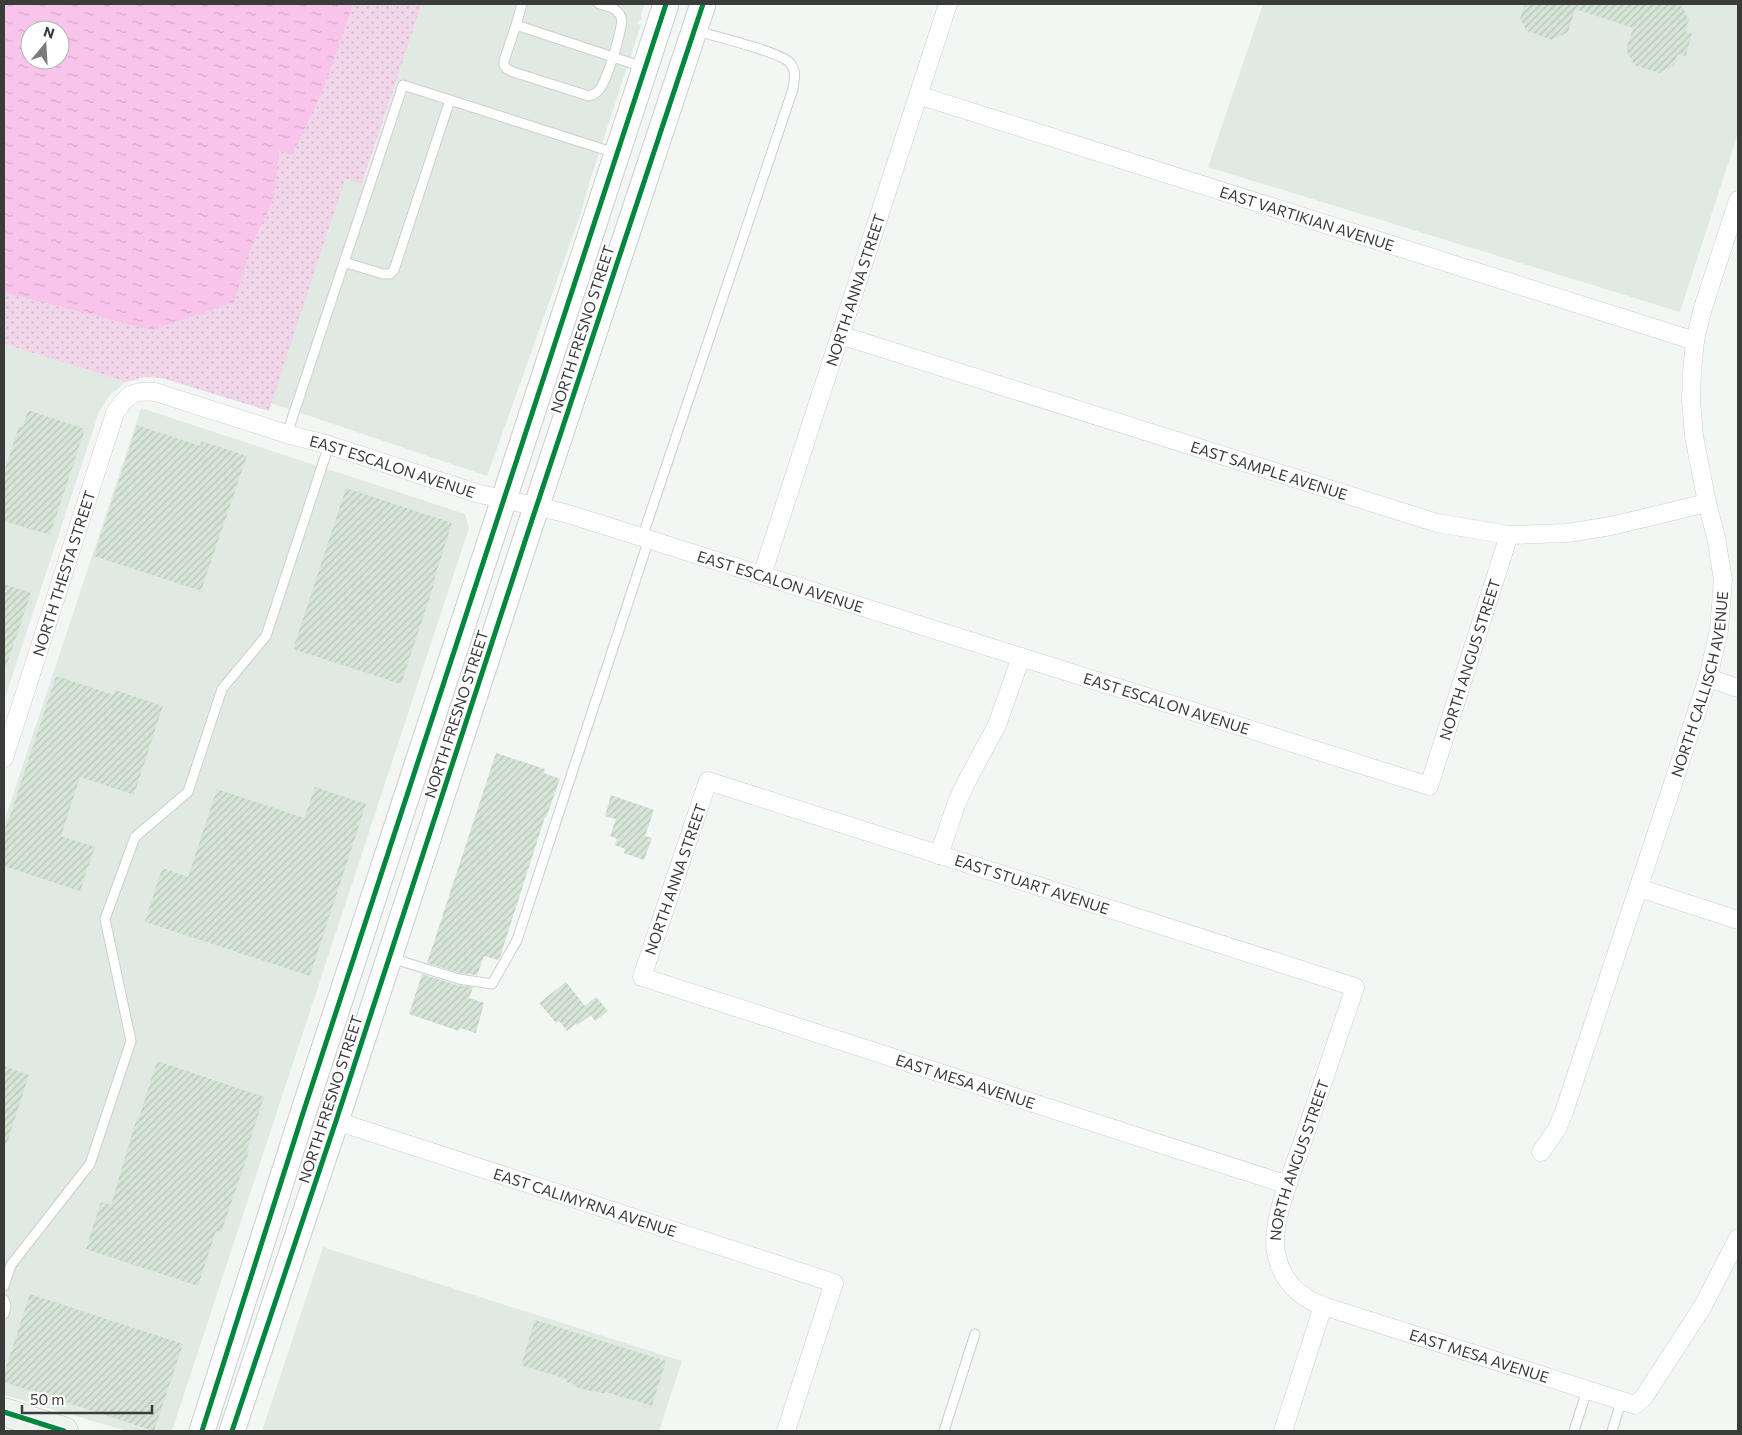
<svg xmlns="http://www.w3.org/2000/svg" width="1742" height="1435" font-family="Commissioner,sans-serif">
<defs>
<pattern id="grass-dots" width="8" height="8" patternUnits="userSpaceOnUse" patternTransform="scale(1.25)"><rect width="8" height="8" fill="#f1d5e9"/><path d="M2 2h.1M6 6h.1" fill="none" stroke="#cfb8c9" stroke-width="1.8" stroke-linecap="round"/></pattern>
<pattern id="water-ripples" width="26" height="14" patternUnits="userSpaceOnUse" patternTransform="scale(1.25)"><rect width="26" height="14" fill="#f9c4ec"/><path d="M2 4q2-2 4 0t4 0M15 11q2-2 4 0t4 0" fill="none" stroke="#d6a9cb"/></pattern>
<pattern id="building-hatch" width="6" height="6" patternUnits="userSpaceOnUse" patternTransform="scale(1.25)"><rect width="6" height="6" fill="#d5e4d6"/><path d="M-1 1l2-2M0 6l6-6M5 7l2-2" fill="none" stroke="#b8c4b8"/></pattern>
</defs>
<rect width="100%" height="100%" fill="#f3f7f4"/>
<!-- built -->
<path fill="#e1eae2" d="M422 4H647L644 6 641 15 642 21 639 20 637 24 641 25 590 180 581 213 487 476 271 403 345 178 363 184Z
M1263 4H1738V133L1680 312 1208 167Z
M4 344 126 382 109 396 99 412 4 701Z
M141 408 465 514 469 528 172 1431H127L4 1395V822Z
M323 1247 682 1361 659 1431H262Z"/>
<!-- grass -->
<path fill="url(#grass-dots)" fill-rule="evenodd" d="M4 4H422L362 184 345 179 269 411 162 378 144 377 126 382 4 344ZM30 30H60V60H30Z"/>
<!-- water -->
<path fill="url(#water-ripples)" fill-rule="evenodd" d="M4 4H353L325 85 292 155 279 151 274 199 253 242 234 302 151 330 4 292ZM30 30H60V60H30Z"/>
<!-- building -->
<path fill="url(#building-hatch)" d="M1525 4H1680L1689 19 1685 31 1692 34 1686 56 1678 54 1674 65 1659 73 1634 65 1626 50 1633 28 1575 9 1568 32 1552 40 1527 31 1520 18Z
M28 410 85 429 50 535 4 521V486L6 479 4 472 19 426 23 427Z
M137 425 200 446 201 441 247 456 201 591 94 556Z
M346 488 452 523 434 580 435 581 401 684 293 649Z
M4 584 31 593 6 667H4Z
M56 676 114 695 115 690 163 706 134 795 80 777 61 836 95 847 80 891 4 866V831L8 819H9Z
M496 753 545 769 544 773 560 779 546 818 545 817 500 957 498 960 484 956 477 975 460 973 427 963Z
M315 787 366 804 310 976 145 922 162 868 188 877 217 789 304 818Z
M611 795 654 810 645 836 652 838 644 860 624 853 625 849 615 845 617 839 610 836 616 819 605 816Z
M422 974 457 985 473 987 469 998 484 1003 476 1033 460 1028 459 1031 409 1014Z
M566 982 585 1006 596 997 608 1011 595 1021 591 1015 577 1025 576 1023 567 1031 559 1021 556 1023 539 1003Z
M157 1061 264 1097 247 1150 249 1151 221 1233 216 1231 198 1286 86 1249 101 1202 111 1205 137 1117 139 1118Z
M4 1066 29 1075 7 1143H4Z
M30 1294 183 1344 154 1431 4 1382V1374Z
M535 1320 666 1361 652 1406 606 1392V1394L594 1391V1392L576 1387V1385L566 1382 567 1379 521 1365Z"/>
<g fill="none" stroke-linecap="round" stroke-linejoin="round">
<defs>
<path id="lane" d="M599 4C607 6 615 7 620 15 622 18 622 22 621 26 619 39 607 81 599 90 596 94 593 95 589 96L513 72 507 69 504 65V61L516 25 643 67
M516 25 522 4
M344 262 383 274H390L394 270 450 100
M287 434 403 85 615 153
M642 538 793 89C794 80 797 71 790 63 781 52 714 36 697 31
M391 958 459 979 492 984 517 940 649 539
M4 1286 11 1265 90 1164 131 1041 105 919 135 837 188 792 222 689 266 636 329 445
M4 1300 6 1306 4 1314
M944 1431 975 1334
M1574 1431 1587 1390
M1612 1431 1621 1402"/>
<g id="street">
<path id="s1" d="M918 95 1695 341"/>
<path id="s2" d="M840 335 1437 523 1509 535 1567 533 1611 526 1707 503"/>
<path id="s3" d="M762 575 948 4"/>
<path d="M1708 678 1738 688"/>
<path id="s4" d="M4 758 115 413C126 395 134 390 155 392L287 434 329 445 476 493 565 513 1429 786 1509 535"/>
<path d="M939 855 957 802 968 779 997 725 1021 657"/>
<path d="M1639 888 1738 920"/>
<path id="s5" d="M336 1121 834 1283 786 1431"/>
<path id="s6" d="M1541 1152 1557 1129 1564 1112 1708 678 1719 630 1723 580 1716 537 1707 503 1694 436 1691 400 1692 372 1695 341 1702 311 1738 200"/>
<path id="s7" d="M1323 1306 1635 1405 1644 1397 1703 1306 1738 1238"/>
<path id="s8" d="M1283 1431 1323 1306C1297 1296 1281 1280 1276 1252 1270 1222 1294 1168 1304 1138 1321 1088 1338 1038 1355 987L708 781 642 977 1288 1185"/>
</g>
<path id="secondary" d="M202 1431 303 1113 666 4
M232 1431 336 1121 528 532 703 4"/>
<path id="primary" d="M4 1412 64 1431"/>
</defs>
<!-- lane casing -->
<use href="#lane" stroke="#cdcfce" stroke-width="11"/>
<!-- street casing -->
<use href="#street" stroke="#cdcfce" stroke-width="19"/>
<!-- secondary casing -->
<use href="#secondary" stroke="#cdcfce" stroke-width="27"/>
<!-- primary casing -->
<use href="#primary" stroke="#b6c4b8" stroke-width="29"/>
<!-- lane -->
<use href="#lane" stroke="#fdfefd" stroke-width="9"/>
<!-- street -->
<use href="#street" stroke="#fdfefd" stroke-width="18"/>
<!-- secondary -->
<use href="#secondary" stroke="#fdfefd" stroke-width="25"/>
<!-- primary -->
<use href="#primary" stroke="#ecf4ed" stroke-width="28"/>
<defs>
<path id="cycleway" d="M4 1412 64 1431
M202 1431 303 1113 666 4
M232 1431 336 1121 528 532 703 4"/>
</defs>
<!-- cycleway casing -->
<use href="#cycleway" stroke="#fff" stroke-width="8"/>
<!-- cycleway -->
<use href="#cycleway" stroke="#00873e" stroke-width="5"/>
</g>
<g text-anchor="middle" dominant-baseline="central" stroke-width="4.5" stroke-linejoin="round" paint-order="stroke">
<!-- street labels -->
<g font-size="15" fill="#3a3c3a" stroke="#fff">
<text stroke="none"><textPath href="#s1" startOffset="408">EAST VARTIKIAN AVENUE</textPath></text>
<text stroke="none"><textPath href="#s3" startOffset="300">NORTH ANNA STREET</textPath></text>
<text transform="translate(582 329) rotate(-72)">NORTH FRESNO STREET</text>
<text stroke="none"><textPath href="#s4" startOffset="660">EAST ESCALON AVENUE</textPath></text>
<text stroke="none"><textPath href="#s2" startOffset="450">EAST SAMPLE AVENUE</textPath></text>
<text stroke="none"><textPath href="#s4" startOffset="194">NORTH THESTA STREET</textPath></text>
<text stroke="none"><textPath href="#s4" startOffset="1065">EAST ESCALON AVENUE</textPath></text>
<text stroke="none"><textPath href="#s4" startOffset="1878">NORTH ANGUS STREET</textPath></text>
<text stroke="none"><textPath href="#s6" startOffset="496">NORTH CALLISCH AVENUE</textPath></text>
<text stroke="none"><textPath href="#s4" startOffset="1470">EAST ESCALON AVENUE</textPath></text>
<text transform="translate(456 714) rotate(-72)">NORTH FRESNO STREET</text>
<text transform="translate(675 879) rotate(-71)">NORTH ANNA STREET</text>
<text transform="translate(1032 884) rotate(18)">EAST STUART AVENUE</text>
<text stroke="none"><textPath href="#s8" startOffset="1710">EAST MESA AVENUE</textPath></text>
<text transform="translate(330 1099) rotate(-72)">NORTH FRESNO STREET</text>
<text stroke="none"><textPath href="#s8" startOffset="302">NORTH ANGUS STREET</textPath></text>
<text stroke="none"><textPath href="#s5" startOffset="262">EAST CALIMYRNA AVENUE</textPath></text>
<text stroke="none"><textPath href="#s7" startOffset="164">EAST MESA AVENUE</textPath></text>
</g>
</g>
<!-- border -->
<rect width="1742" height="1435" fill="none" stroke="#3a3c3a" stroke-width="10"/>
<!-- north arrow -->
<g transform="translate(45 45) rotate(18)"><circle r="24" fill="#ffffff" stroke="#b0b1b0"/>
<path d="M0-4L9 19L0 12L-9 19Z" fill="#7b7d7b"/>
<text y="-8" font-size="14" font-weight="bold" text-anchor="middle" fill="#3a3c3a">N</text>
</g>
<!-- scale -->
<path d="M22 1405v8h130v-8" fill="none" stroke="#3a3c3a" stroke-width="2.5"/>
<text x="30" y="1405" font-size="15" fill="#3a3c3a" stroke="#ffffff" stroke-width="4" paint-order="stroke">50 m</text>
</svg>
